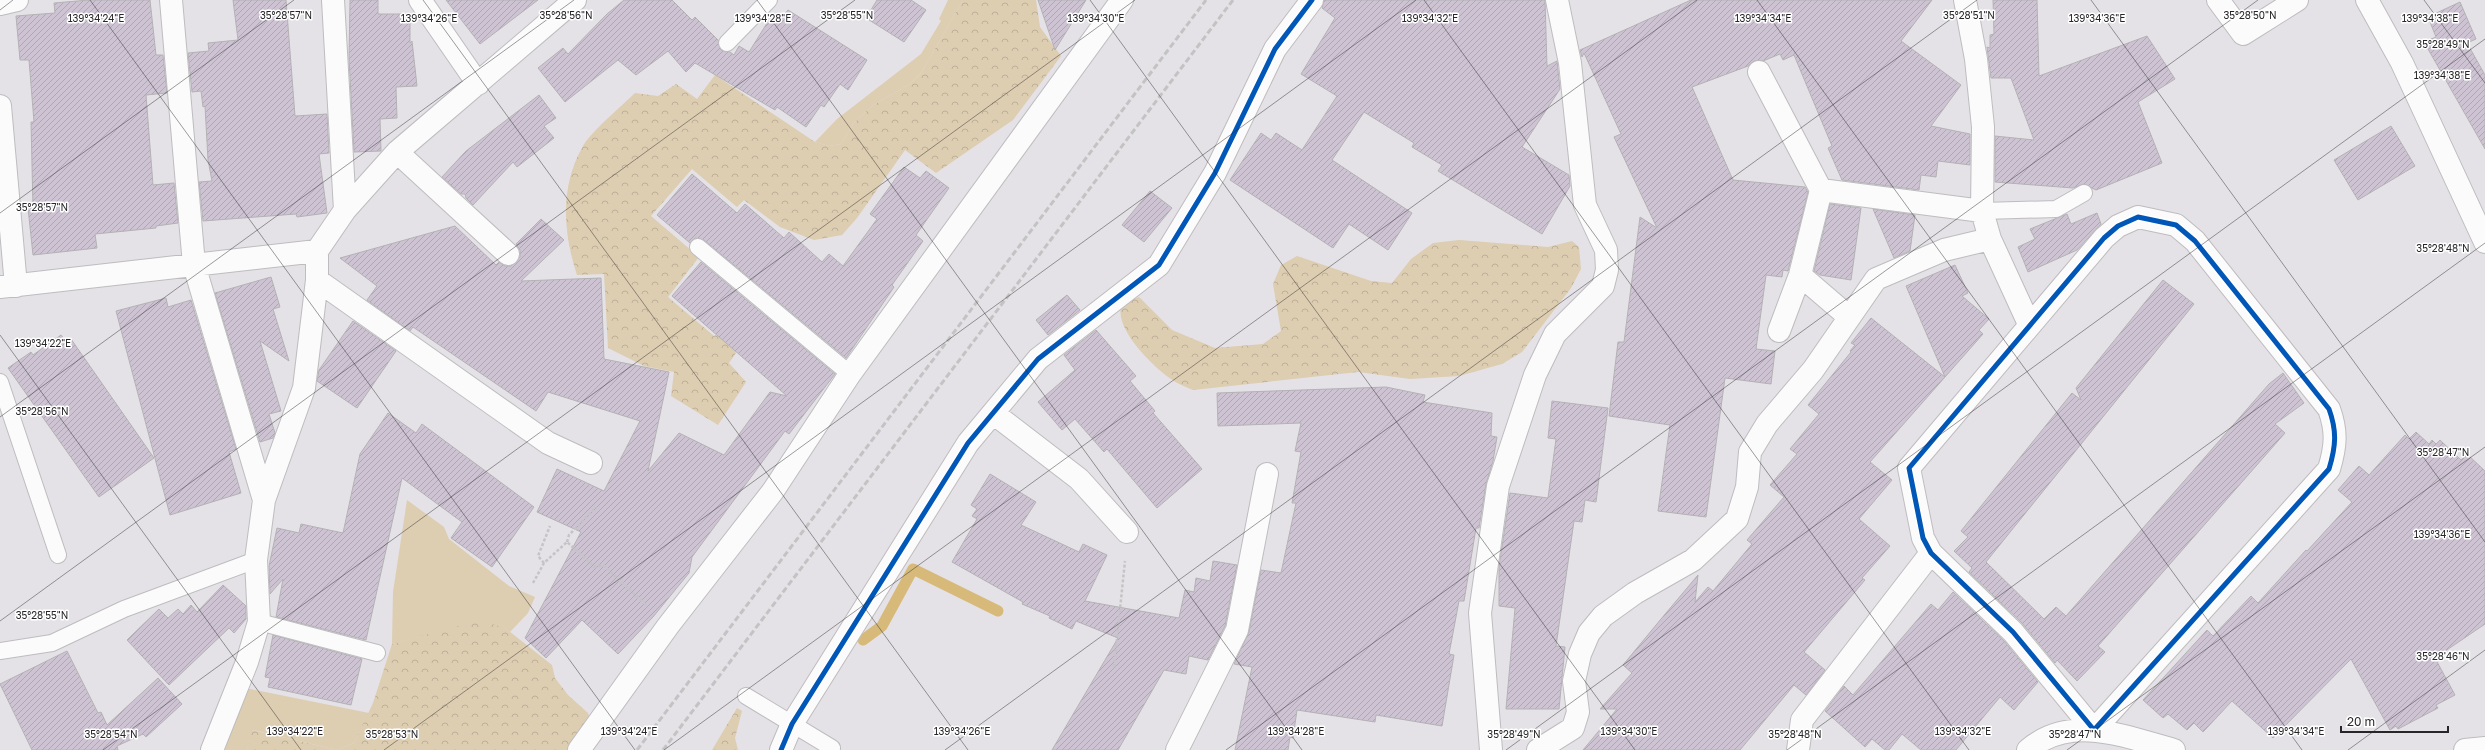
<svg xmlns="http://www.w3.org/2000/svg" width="2485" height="750" font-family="'Golos Text',sans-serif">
<defs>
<pattern id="forest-crowns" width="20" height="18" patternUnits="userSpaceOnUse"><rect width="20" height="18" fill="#ddcdb1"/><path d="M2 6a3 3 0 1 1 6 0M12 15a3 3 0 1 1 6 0" fill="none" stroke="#beb098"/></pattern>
<pattern id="building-hatch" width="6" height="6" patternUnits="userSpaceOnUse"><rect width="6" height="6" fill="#cdc3d3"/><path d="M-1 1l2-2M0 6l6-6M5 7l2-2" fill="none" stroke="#b0a7b5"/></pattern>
</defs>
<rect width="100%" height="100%" fill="#e4e2e6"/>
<!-- grass -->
<path fill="#ddcdb1" d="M948 0H963L921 73 910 84 873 105 854 123 841 144 829 146 815 142 837 119 921 54 941 21 939 19Z
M407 500 444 527 449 539 509 586 535 597 528 613 510 632 505 628 439 632 392 644 393 592Z
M245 688 369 713 354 743 337 750 253 730 247 750H225Z"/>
<!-- forest -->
<path fill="url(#forest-crowns)" d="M963 0H1036L1040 27 1061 56 1013 120 936 173 905 150 857 218 842 235 814 240 780 227 744 200 737 207 692 169 651 216 699 257 668 297 714 336 724 328 736 353 729 363 746 382 718 425 671 396 674 372 644 366 608 348 604 274 577 275C563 233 560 187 582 148 589 133 622 106 635 93L658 96 676 84 697 99 715 75 815 142 829 146 841 144 854 123 873 105 910 84 921 73Z
M1459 240 1548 247 1572 241 1579 247 1581 269 1571 288 1522 352 1502 364 1459 376 1410 379 1358 372 1193 390C1186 387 1178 384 1171 379 1153 367 1112 327 1122 304L1139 297 1172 330 1215 348 1263 344 1281 331 1273 284 1281 265 1297 256 1371 281 1392 283 1411 259 1433 243Z
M479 620 505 628 552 665 555 678 568 695 588 713 598 743 593 750H247L252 730 337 750 354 743 373 703 392 644Z
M737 708 742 711 735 738 738 750H712Z"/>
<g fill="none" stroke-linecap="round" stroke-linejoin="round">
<!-- stream -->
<path stroke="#d7b979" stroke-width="11" d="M863 640 882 626 913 569 998 611"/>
</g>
<!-- building -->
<path fill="url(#building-hatch)" stroke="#b4b2b5" d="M89 0H150L156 55H163L167 93 146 95 153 185 174 183 178 223 156 226V228L95 234 97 248 33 255 28 208H33L31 122H34L29 60H20L16 16 55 13 54 3Z
M233 0H286L295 116 327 114 329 153 319 154 327 213 297 217 296 214 203 221 199 182 212 181 208 160 205 106 203 107 201 91 192 92 188 53 209 51 208 43 238 40Z
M350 0H378V14H410V43L412 41 417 86 396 87 397 118 380 119 381 151 354 152 349 58Z
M446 0H538L480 44Z
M624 0H672L692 20 695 17 718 40 721 50 730 52 734 55 739 46 749 52 769 20 773 23 777 16 781 19 788 10 867 60 848 90 840 84 824 107 821 105 806 127 777 107 775 110 695 63 686 72 668 51 636 75 618 60 565 102 538 68 563 48 568 54 607 14Z
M877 0H911L926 10 904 42 866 18Z
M1038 0H1086L1055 50Z
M1324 0H1545L1547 66 1557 61 1560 89 1522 147 1569 175 1570 186 1542 234 1438 171 1442 165 1412 147 1414 143 1364 112 1332 160 1412 213 1388 250 1349 224 1333 248 1230 180 1261 133 1271 140 1276 133 1302 150 1337 96 1301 74 1335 18 1322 8Z
M1691 0H1932L1901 41 1961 85 1931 126 1970 134V165L1938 161 1936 177 1921 175 1919 190 1842 180 1828 148 1832 146 1794 55 1783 60 1780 54 1763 61H1754L1748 66 1692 87 1733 180 1805 187 1808 192 1788 271 1783 270 1782 277 1766 275 1756 349 1775 351 1771 384 1725 378 1706 517 1658 511 1670 425 1609 416 1618 342H1624L1640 217 1657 228 1614 137 1621 134 1584 53 1582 57 1580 50Z
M1993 0H2037L2039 76 2147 36 2175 79 2138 102 2162 163 2096 190 2084 184 2073 188 1995 182V136L2034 140 2011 78H1991L1987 47 1990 48V35L1994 34Z
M2460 2 2476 39 2467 43 2485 75V149L2424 42 2436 37 2428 17Z
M539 95 556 118 544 126 554 138 517 167 513 162 473 205 466 198 465 194H461L442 177 466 151Z
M2391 126 2415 166 2358 200 2334 160Z
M904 167 920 178 926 171 949 188 916 235 923 241 892 285 894 287 846 358 704 240 695 238 690 243 657 215 692 174 737 213 745 204 784 238 789 232 822 262 829 254 843 266 877 219 870 214Z
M1150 191 1172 208 1144 242 1122 225Z
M1830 204 1861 208 1851 280 1820 275 1814 271Z
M1873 209 1915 215 1910 251 1894 258Z
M2097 213 2101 224 2077 250 2028 272 2018 247 2035 239 2030 229 2067 214 2071 224Z
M541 219 564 240 521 281 601 278 604 359 669 372 648 471 679 433 724 455 770 392 787 396 672 296 701 262 835 374 789 434 785 431 692 557 689 573 653 617 618 654 582 620 546 658 525 638 581 532 537 512 557 469 604 491 640 421 548 392 536 411 413 327 410 331 367 300 377 286 340 258 455 226 496 265 499 262 505 266H511L520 257V250L516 244Z
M1955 265 1968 293 1962 296 1989 319 1979 330 1983 334 1945 377 1906 286Z
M271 277 280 307 273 309 289 361 260 341 281 411 269 414 275 433 273 438 260 442 215 293Z
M2163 280 2194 304 1986 562 2044 619 2056 607 2066 616 2269 384 2283 373 2304 403 2275 424 2285 433 2098 646 2105 652 2077 681 2057 660 2055 663 2022 623 1969 572 1972 568 1954 551 1968 537 1961 531 2072 393 2081 400 2076 388Z
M1067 295 1080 310 1048 335 1036 320Z
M166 298 168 307 191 300 236 449 229 452 241 493 170 515 116 311Z
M1871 318 1945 377 1870 462 1892 480 1859 519 1890 546 1862 578 1865 580 1804 652 1825 670 1806 695 1794 685 1740 750H1583L1617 709H1600L1632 673 1623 665 1661 619 1698 575 1695 602 1708 587 1713 591 1752 544 1747 540 1784 497 1770 485 1797 454 1790 449 1819 414 1808 405 1851 352 1850 351 1855 345 1851 343Z
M353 321 396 351 357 408 317 381 319 370Z
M1096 330 1136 376 1130 381 1155 411 1153 413 1202 469 1157 508 1107 449 1104 452 1075 419 1062 430 1038 402 1075 370 1064 355Z
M61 335 67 343 71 339 154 458 99 497 8 368 31 352 33 355Z
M1386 387 1425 395 1423 402 1492 413 1491 436 1497 437 1493 461 1486 484 1479 528H1476L1464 601H1459L1449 654 1454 655 1442 726 1376 715 1375 722 1297 710 1293 738 1290 737 1288 750H1235L1252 667 1234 664 1249 632 1261 570 1281 573 1296 503H1292L1301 452 1295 451 1301 423 1218 426 1217 393Z
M1552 401 1608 408 1596 502 1585 500 1582 522 1574 521 1556 646 1565 647 1559 709H1506L1515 608 1499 606V567L1510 493 1548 498 1556 439 1548 438Z
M388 413 416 433 422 424 534 507 492 567 451 538 462 522 402 478 366 640 276 617 283 579 270 594 269 566 277 528 299 533 301 524 343 533 360 454Z
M2416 432 2429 444 2432 440 2436 444 2440 440 2461 460 2467 454 2485 471V624L2435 658 2455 695 2436 705 2438 708 2398 729 2396 726 2390 730 2351 659 2273 738 2232 701 2203 732 2194 723 2187 730 2168 714 2163 718 2143 700 2207 630 2213 636 2251 596 2258 603 2306 550 2307 551 2352 502 2338 490 2359 466 2369 475 2405 435 2409 439Z
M990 474 1036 502 1021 525 1079 552 1083 544 1107 555 1085 601 1179 618 1185 590 1194 592 1196 578 1210 581 1213 561 1237 565 1225 626 1208 660 1189 656 1186 674 1164 670 1118 750H1052L1118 638 1076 621 1072 629 1049 618 1050 616 1022 604 1023 602 952 562 977 519 972 516 977 509 971 505Z
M223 585 246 606V619L234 633 229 628 169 685 127 640 159 609 168 618 178 609 183 614 191 605 197 612Z
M1953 592 2004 641 2038 682 2014 710 2000 697 1956 750H1921L1902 734 1889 750H1885L1872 739 1865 747 1825 711 1844 686 1853 695 1931 604 1938 610Z
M273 635 362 659 351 705 268 687 270 678 265 677Z
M67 651 98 713 101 712 107 725 158 678 182 704 146 737 143 734 117 746 118 750H32L0 684Z"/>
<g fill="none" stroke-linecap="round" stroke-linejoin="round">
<defs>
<path id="lane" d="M727 43 769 0
M1982 211 2056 209 2084 193
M698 247 850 374
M0 382 58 555
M259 622 377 653
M0 651 52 643 124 609 256 560
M746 696 832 748"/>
<path id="street" d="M171 0 194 265 264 500
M333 0 345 210
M420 0 478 84
M1965 0 1976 59 1983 127 1982 211 1990 239 2029 324
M2218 0 2243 34 2297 0
M0 4 17 0
M1759 72 1821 190 1800 275 1779 331
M0 106 16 286
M397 152 508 254
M1821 190 1982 211
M2138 217 2176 225 2195 241 2329 409C2337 431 2336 446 2329 469L2094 730 2013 632 1931 553 1923 538 1909 468 2104 238 2118 226Z
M1800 275 1849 317
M317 280 548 443 591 463
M0 287 317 251
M993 413 1079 479 1127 532
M212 750 247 662 259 622 256 560 264 500 304 388 317 280V251L345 210 397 152 575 0
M579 750 668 626 773 491 850 374 1122 0
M781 750 792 724 968 443 1038 359 1159 265 1215 173 1275 49 1312 0
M1177 750 1237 630 1267 474
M1491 750 1480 613 1498 486 1535 375 1555 334 1603 286 1607 270 1606 250 1585 205 1570 63 1557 0
M1538 750 1573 728 1578 712 1574 681 1580 654 1589 633 1603 616 1635 593 1693 560 1737 519 1747 487 1750 452 1767 424 1813 370 1876 279 1944 250 1990 239
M1798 750 1802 720 1931 553
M2028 750C2071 713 2126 737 2174 750
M2465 750 2485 748"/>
<path id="secondary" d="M2367 0 2402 63 2485 242"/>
</defs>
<!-- lane casing -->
<use href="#lane" stroke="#bebcbf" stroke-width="18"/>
<!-- street casing -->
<use href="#street" stroke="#bebcbf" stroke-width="24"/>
<!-- secondary casing -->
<use href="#secondary" stroke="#bebcbf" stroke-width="24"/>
<!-- path -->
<path stroke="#c4c3c5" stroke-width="2.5" stroke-dasharray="3 2" stroke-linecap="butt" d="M567 542 569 535 596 507
M544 563 538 556 550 526
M533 583 544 563 567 542 595 567 603 565 646 605
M1114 667 1125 561"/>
<!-- lane -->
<use href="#lane" stroke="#fbfbfb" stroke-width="16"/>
<!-- street -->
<use href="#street" stroke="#fbfbfb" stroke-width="22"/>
<!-- secondary -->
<use href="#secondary" stroke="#fbfbfb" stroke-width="22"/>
<!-- rail -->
<path stroke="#c4c3c4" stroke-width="3" stroke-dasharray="6 3" stroke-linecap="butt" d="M637 750 1206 0
M663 750 1233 0"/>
<defs>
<path id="cycleway" d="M2138 217 2176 225 2195 241 2329 409C2337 431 2336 446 2329 469L2094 730 2013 632 1931 553 1923 538 1909 468 2104 238 2118 226Z
M781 750 792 724 968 443 1038 359 1159 265 1215 173 1275 49 1312 0"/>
</defs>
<!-- cycleway casing -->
<use href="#cycleway" stroke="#fff" stroke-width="8"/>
<!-- cycleway -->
<use href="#cycleway" stroke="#0057b8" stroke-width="5"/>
</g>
<!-- ticks -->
<path fill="none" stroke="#272528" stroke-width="1" stroke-opacity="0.45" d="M90 0 635 750M423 0 968 750M757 0 1302 750M1090 0 1635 750M1424 0 1969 750M1757 0 2302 750M2091 0 2485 542M2424 0 2485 83M0 10 13 0M0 213 294 0M0 335 301 750M0 417 574 0M0 621 855 0M103 750 1135 0M384 750 1416 0M664 750 1697 0M945 750 1977 0M1226 750 2258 0M1506 750 2485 39M1787 750 2485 243M2067 750 2485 447M2348 750 2485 650"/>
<g font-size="10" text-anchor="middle" fill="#272528" stroke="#fff" stroke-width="3" stroke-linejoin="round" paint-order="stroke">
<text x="286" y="19">35°28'57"N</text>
<text x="566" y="19">35°28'56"N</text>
<text x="847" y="19">35°28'55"N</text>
<text x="1969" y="19">35°28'51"N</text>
<text x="2250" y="19">35°28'50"N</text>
<text x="2430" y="22">139°34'38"E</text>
<text x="96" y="22">139°34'24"E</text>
<text x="429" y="22">139°34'26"E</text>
<text x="763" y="22">139°34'28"E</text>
<text x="1096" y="22">139°34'30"E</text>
<text x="1430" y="22">139°34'32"E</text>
<text x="1763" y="22">139°34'34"E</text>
<text x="2097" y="22">139°34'36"E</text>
<text x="2443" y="48">35°28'49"N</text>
<text x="2442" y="79">139°34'38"E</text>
<text x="42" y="211">35°28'57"N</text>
<text x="2443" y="252">35°28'48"N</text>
<text x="43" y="347">139°34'22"E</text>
<text x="42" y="415">35°28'56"N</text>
<text x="2443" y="456">35°28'47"N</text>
<text x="2442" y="538">139°34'36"E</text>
<text x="42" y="619">35°28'55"N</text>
<text x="2443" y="660">35°28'46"N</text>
<text x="295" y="735">139°34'22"E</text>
<text x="629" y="735">139°34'24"E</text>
<text x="962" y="735">139°34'26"E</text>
<text x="1296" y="735">139°34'28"E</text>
<text x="1629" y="735">139°34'30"E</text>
<text x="1963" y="735">139°34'32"E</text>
<text x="2296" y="735">139°34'34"E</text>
<text x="111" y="738">35°28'54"N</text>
<text x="392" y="738">35°28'53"N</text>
<text x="1514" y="738">35°28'49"N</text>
<text x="1795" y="738">35°28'48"N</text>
<text x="2075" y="738">35°28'47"N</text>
</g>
<!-- scale -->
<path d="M2341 726v6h107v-6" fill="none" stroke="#272528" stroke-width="2"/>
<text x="2347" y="726" font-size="12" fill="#272528" stroke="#ffffff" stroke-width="3" paint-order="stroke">20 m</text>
</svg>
